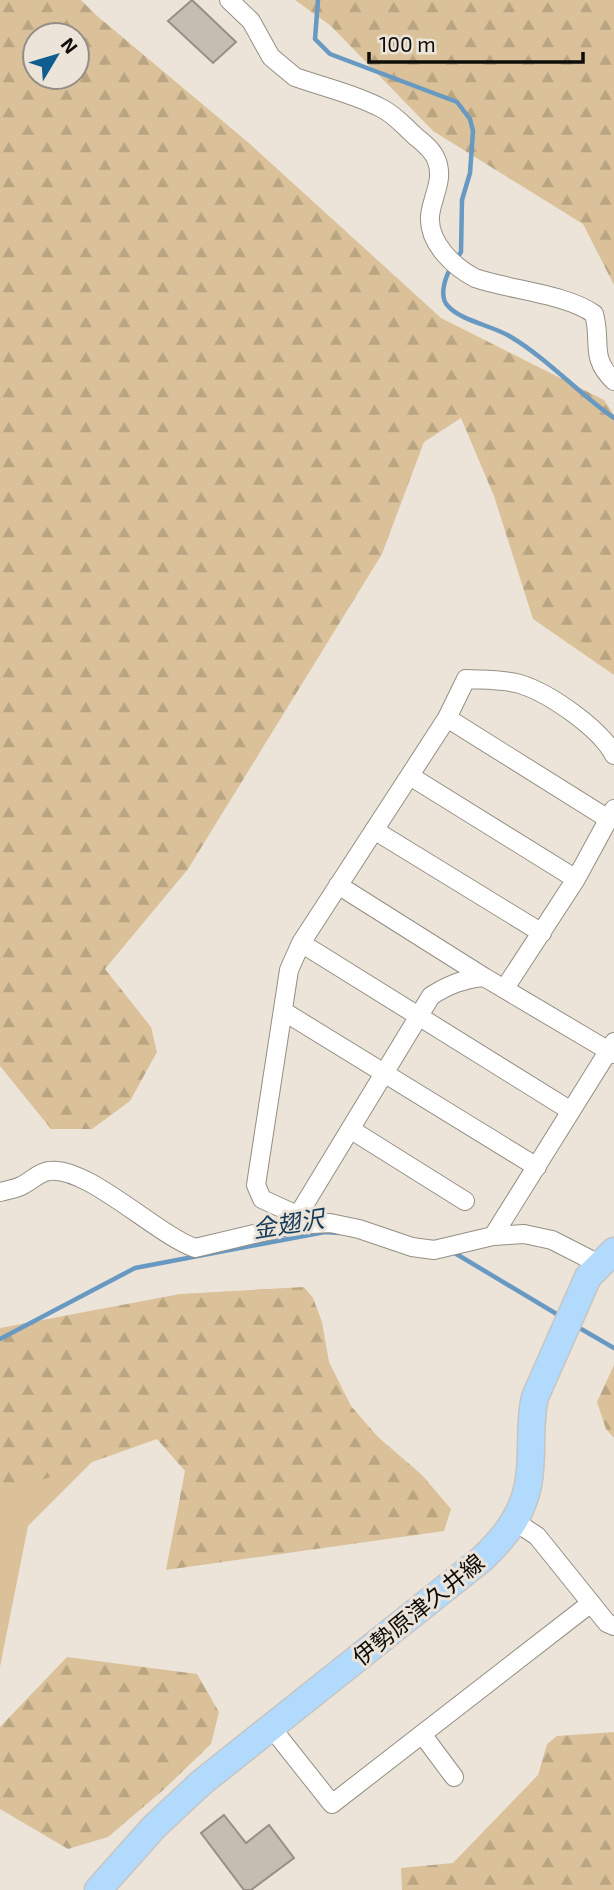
<svg xmlns="http://www.w3.org/2000/svg" width="614" height="1890" font-family="'Exo 2','Noto Sans JP',sans-serif">
<defs>
<pattern id="forest-firs" width="22" height="20" patternUnits="userSpaceOnUse" patternTransform="scale(1.75)"><rect width="22" height="20" fill="#dac199"/><path d="M5 1l3.5 6h-7zM16 11l3.5 6h-7z" fill="#baa582"/></pattern>
</defs>
<rect width="100%" height="100%" fill="#ece4d9"/>
<!-- green -->
<path fill="#dac199" d="M0 1366 141 1413 28 1526 0 1667Z"/>
<!-- forest -->
<path fill="url(#forest-firs)" fill-rule="evenodd" d="M0 0H81L96 15 250 144 441 318 604 400 614 415V675L533 619 494 496 461 418 424 442 382 554 188 869 105 969 151 1027 157 1052 130 1101 92 1129H51L0 1066ZM35 35H77V77H35Z
M295 0H614V285L583 224 433 131 331 26Z
M304 1287 313 1298 322 1322 329 1362 351 1406 378 1437 422 1475 451 1509 444 1531 166 1570 185 1471 157 1439 36 1482 0 1484V1328L180 1294Z
M614 1365V1438L606 1429 597 1402Z
M67 1657 197 1674 219 1712 211 1744 162 1791 108 1837 68 1849 0 1809V1727Z
M614 1732V1890H402L401 1868 453 1863 538 1775 547 1744 557 1736Z"/>
<g fill="none" stroke-linecap="round" stroke-linejoin="round">
<!-- stream -->
<path stroke="#6899c2" stroke-width="4.5" d="M318 0 315 39 330 54 457 102 470 119 473 131 470 173 462 200 461 252 457 258
M452 266C446 275 438 296 448 306 461 321 494 326 511 337 549 360 578 393 614 418
M453 1252 560 1316
M576 1326 614 1348
M0 1339 135 1268 325 1232 339 1233"/>
</g>
<!-- building -->
<path fill="#c4bdb2" stroke="#958f85" stroke-width="2" d="M192 0 236 42 213 63 168 21Z
M224 1815 246 1843 269 1825 294 1858 251 1890H244L201 1833Z"/>
<g fill="none" stroke-linecap="round" stroke-linejoin="round">
<defs>
<path id="street" d="M229 0 251 21 271 57 295 77C323 87 355 94 381 108 394 114 404 126 414 135 422 142 432 149 436 159 445 179 432 196 430 216 428 243 454 267 475 278 510 290 566 294 594 314 602 342 589 357 614 381
M447 718 610 820
M410 776 576 879
M374 830 542 933
M338 885 484 977
M301 943 571 1111
M505 988 576 879 614 809
M283 1011 537 1167
M350 1129 465 1201
M0 1192C7 1190 15 1189 21 1186 30 1182 39 1172 49 1171 86 1165 157 1235 195 1248L292 1225 330 1223 359 1229 412 1247 434 1250 493 1236 524 1234 552 1240 599 1264
M297 1215 262 1199 256 1185 289 970 301 943 447 718 466 679C483 680 503 679 520 684 549 693 600 728 614 755
M292 1225 431 996C448 985 463 979 484 977L614 1054
M493 1236 614 1042
M514 1521 537 1536 607 1623 614 1626
M271 1727 332 1804 591 1603
M422 1734 454 1777"/>
<path id="primary" d="M98 1890 154 1827 201 1783 482 1559C504 1538 522 1516 528 1485 534 1456 528 1427 535 1397L588 1277 614 1251"/>
</defs>
<!-- street casing -->
<use href="#street" stroke="#958f84" stroke-width="20"/>
<!-- primary casing -->
<use href="#primary" stroke="#c5c5c4" stroke-width="29"/>
<!-- street -->
<use href="#street" stroke="#fff" stroke-width="18"/>
<!-- primary -->
<use href="#primary" stroke="#b1dafd" stroke-width="26"/>
</g>
<g text-anchor="middle" dominant-baseline="central" stroke-width="6" stroke-linejoin="round" paint-order="stroke">
<!-- street labels -->
<g font-size="23" fill="#0f0d09" stroke="#ece4d9">
<text transform="translate(418 1609) rotate(-39)">伊勢原津久井線</text>
</g>
<!-- water labels -->
<g font-size="24" font-style="italic" fill="#163c59" stroke="#ece4d9">
<text transform="translate(288 1223) rotate(-9)">金翅沢</text>
</g>
</g>
<!-- north arrow -->
<g transform="translate(56 56) rotate(52)"><circle r="33" fill="#ece4d9" stroke="#948e86" stroke-width="2"/>
<path d="M0-5L12 26L0 18L-12 26Z" fill="#0f5c8f"/>
<text y="-10" font-size="19" font-weight="bold" text-anchor="middle" fill="#0f0d09">N</text>
</g>
<!-- scale -->
<path d="M369 52v10h214v-10" fill="none" stroke="#0f0d09" stroke-width="3.5"/>
<text x="379" y="52" font-size="21" fill="#0f0d09" stroke="#ece4d9" stroke-width="5" paint-order="stroke">100 m</text>
</svg>
